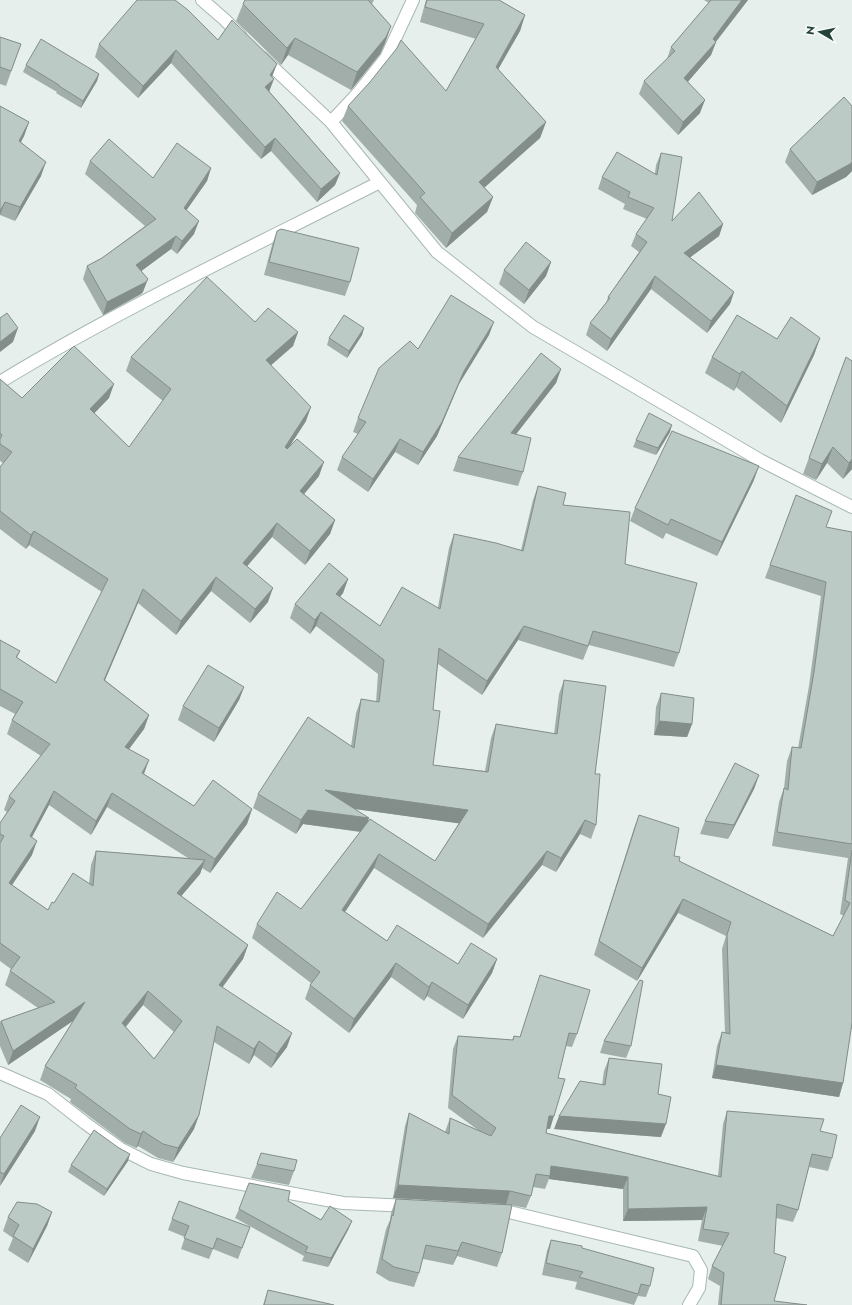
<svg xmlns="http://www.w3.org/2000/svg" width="852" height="1305" font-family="Jost,sans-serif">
<rect width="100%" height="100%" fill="#e6efeb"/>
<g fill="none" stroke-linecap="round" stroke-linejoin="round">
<defs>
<path id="minor" d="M202 0 224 19 240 35
M263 58 331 122 437 252 533 327 760 460 852 507
M331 122 359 92 386 58 413 0
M0 382C122 308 252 247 380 182
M0 1073 48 1094 85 1123 121 1149 151 1164 183 1173 343 1203 410 1206
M494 1211H505L693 1256 701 1270 699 1288 689 1305"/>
</defs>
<!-- minor casing -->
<use href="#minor" stroke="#a8b8b2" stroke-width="14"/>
<!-- minor -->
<use href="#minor" stroke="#fff" stroke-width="12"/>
</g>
<!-- wall -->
<path fill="#a1aea9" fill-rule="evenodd" d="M245 0H374L372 4 391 26 385 43 380 54 351 90 288 55 281 65 236 21 243 4Z
M426 0H499L525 15 520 31 498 69 546 122 540 138 484 187 493 197 487 212 446 248 415 213 417 205 342 121 348 106 446 91 476 39 420 22Z
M704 0H748L716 42 711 55 688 81 700 113 678 135 639 94 644 81 667 59 671 47 709 3Z
M0 37 21 44 6 86 0 84Z
M218 40 272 77 269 91 340 173 335 185 317 202 271 151 261 159 171 63 138 98 95 57 99 44Z
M26 65 99 74 97 81 81 108 56 93 57 92 23 72Z
M0 106 29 122 24 136 21 142 41 176 15 221 0 215V216Z
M852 106V171L846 177 812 195 785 162 790 149Z
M661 153 672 221 723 224 719 236 690 257 734 292 730 304 707 333 651 289 607 351 586 335 590 323 606 303 608 297 639 252 631 246 636 234 647 219 623 209 625 204 598 189 602 177 655 173 656 165Z
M90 161 153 178 211 168 207 181 186 210 194 234 177 254 171 249 141 271 143 292 141 294 103 315 83 279 87 266 102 258 145 226 85 174Z
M277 231 350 282 345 296 264 275 272 245Z
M551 262 546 276 524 304 499 284 504 270Z
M255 322 298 332 293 346 271 365 306 421 289 447 319 476 304 494 335 520 330 534 305 565 272 537 247 566 268 602 250 623 211 591 176 635 138 603 105 680 149 715 144 729 129 749 144 774 194 806 252 809 247 824 210 873 202 868 200 874 181 896 248 945 243 959 222 987 287 1047 271 1068 254 1055 249 1064 214 1042 199 1115 194 1129 173 1162 158 1158 138 1146 136 1148 125 1143 70 1102 71 1099 40 1080 45 1066 73 1021 8 1065 0 1046V1022L1 1021 38 1008 5 985 10 971 11 969 0 961V823L7 812 4 810 9 796 41 756 7 734 12 720 15 714 0 706V640L20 651 17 658 56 683 102 592 29 545 26 549 0 529V467L3 463 0 461V379L22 398H109L94 413 129 447 163 401 126 371 131 357ZM49 805 91 835 107 807 188 858 96 851 91 865 89 884 54 903 48 910 12 885 32 855V837ZM143 1005 174 1032 154 1059 126 1027Z
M364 328 362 335 347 358 327 345 329 338Z
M489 335 459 384 437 436 418 465 395 452 368 492 337 470 342 457 358 434 353 432 358 418 418 349Z
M820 338 814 355 781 423 736 387 734 391 705 373 712 357 777 339Z
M846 357 852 361V469L843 479 827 463 816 480 803 474Z
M561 369 556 383 516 434 523 472 518 486 453 471 458 457Z
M670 432 656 455 633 447 636 440Z
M754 480 717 556 666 533 663 539 630 521 635 508Z
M538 486 563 505 625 564 679 653 674 667 589 645 583 660 518 640 482 695 438 664 433 710V765L485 771 491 738 496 724 554 734 559 694 564 680 595 774 596 825 591 839 580 834 556 872 542 865 483 938 374 868 345 912 387 941 458 964 497 959 492 973 463 1019 427 996 424 1001 391 977 349 1033 305 999 310 985 311 983 252 938 257 924 301 909 360 832 303 824 296 834 253 808 258 794 351 746 356 713 361 699 376 702 378 674 316 626 310 634 290 618 295 604 348 579 343 593 340 597 380 626 438 607 449 548 454 534 521 550 533 500ZM354 809 459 823 435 861 368 820Z
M796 495 826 527 852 532V1029H851L843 1083 839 1097 712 1078 717 1046 722 1032 725 1033 722 949 726 936 678 913 637 981 594 955 634 828 639 815 679 861 833 936 844 916 840 914 848 858 772 846 779 802 784 788 787 761 792 747 798 748 809 686 821 596 765 578Z
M244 687 239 700 214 742 178 720 183 706Z
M661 693 692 724 687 737 654 735 656 707Z
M759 775 754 789 728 839 700 834 705 821Z
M540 975 577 1034 572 1047 566 1046 558 1078 550 1129H547L546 1133 718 1176 723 1124 727 1111 820 1131 832 1158 828 1171 809 1167 798 1210 793 1222 776 1218 774 1253V1301L807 1305H718L720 1286 708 1279 712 1266 723 1246 698 1241 702 1220 623 1221V1189L549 1179 545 1189 533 1187 531 1196 526 1208 506 1204 393 1198 405 1126 409 1113 445 1132 450 1118 478 1130 448 1108 453 1049 458 1036 512 1040 514 1036 520 1037Z
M604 1041 631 1046 626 1058 600 1053Z
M609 1058 658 1094 661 1137 554 1129 602 1085 604 1071Z
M35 1131 0 1186V1138Z
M128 1161 104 1196 68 1172 71 1165Z
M257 1164 294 1171 289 1185 251 1178Z
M396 1199 502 1253 497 1267 457 1256 453 1265 423 1259 419 1273 414 1287 389 1281 376 1273 386 1229 390 1220 391 1213Z
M288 1201 321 1220 352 1221 348 1230 328 1267 302 1261 304 1256 235 1218 239 1209Z
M52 1212 47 1226 28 1263 8 1250 13 1238 3 1231 8 1217Z
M172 1219 246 1238 238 1259 213 1249 209 1259 181 1249 185 1237 168 1230Z
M551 1240 582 1248 650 1286 646 1297 638 1296 634 1305 575 1289 577 1282 542 1275 547 1251Z
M268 1290 334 1305H263Z"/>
<!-- shaded-wall -->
<path fill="#838d89" d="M742 0H748L713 45 716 42 711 55 680 91 684 78Z
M525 15 520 31 491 82 496 67Z
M391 26 385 43 380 54 351 90 357 72Z
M295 38 288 55 281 65 287 48Z
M176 50 171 63 138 98 143 86Z
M277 64 272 77 274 79 269 92 261 99 270 75Z
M99 74 97 81 81 108 83 101Z
M705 100 700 113 678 135 683 122Z
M29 122 24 136 14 155 19 141Z
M546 122 540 138 474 197 479 182Z
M275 138 271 151 261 159 265 147Z
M46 162 41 176 15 221 20 207Z
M852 162V171L846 177 812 195 817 182Z
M211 168 207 181 179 221 184 208Z
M340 173 335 185 317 202 321 189Z
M493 197 487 212 446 248 452 233Z
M5 202 0 215V216V211Z
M199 221 194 234 177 254 182 241Z
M723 224 719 236 680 265 684 253Z
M176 236 171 249 132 278 136 265Z
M551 262 546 276 524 304 529 290Z
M655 276 651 289 607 351 611 339Z
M148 279 143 292 141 294 103 315 107 302Z
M734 292 730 304 707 333 711 321Z
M494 322 489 335 459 384 437 436 418 465 423 452 464 371Z
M18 328 13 342 0 352V342Z
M364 328 362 335 347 358 349 351Z
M298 332 293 346 261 374 266 360Z
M820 338 814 355 781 423 787 406Z
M561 369 556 383 506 447 511 433Z
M742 371 736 387 734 391 740 374Z
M114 384 109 398 85 423 90 409Z
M311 407 306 421 280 461 285 447Z
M672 425 670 432 656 455 658 448Z
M400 439 395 452 368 492 373 479Z
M833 447 827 463 816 480 822 464Z
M852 459V469L843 479 849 463Z
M324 462 319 476 295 505 300 491Z
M759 466 754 480 717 556 722 542Z
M335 520 330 534 305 565 310 551Z
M277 523 272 537 238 577 243 563Z
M34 531 29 545 26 549 31 535Z
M216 577 211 591 176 635 181 621Z
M348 579 343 593 331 608 336 594Z
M273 588 268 602 250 623 255 609Z
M143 589 138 603 99 694 104 680Z
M321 612 316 626 310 634 315 620Z
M524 626 518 640 482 695 487 681Z
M244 687 239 700 214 742 219 728Z
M149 715 144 729 120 761 125 747Z
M659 721 692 724 687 737 654 735Z
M149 760 144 774 142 773Z
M759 775 754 789 728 839 734 825Z
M325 790 468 810 463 824 320 804Z
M54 791 49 805 25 850 30 836Z
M112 793 107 807 91 835 96 821Z
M252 809 247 824 210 873 215 859Z
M308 810 369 818 364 832 303 824 296 834 301 820Z
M585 820 580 834 556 872 561 858Z
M37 841 32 855 4 897 9 883Z
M547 851 542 865 483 938 488 924Z
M379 854 374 868 337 924 342 910Z
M205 860 200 874 172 907 177 893Z
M683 899 678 913 637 981 642 968Z
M248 945 243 959 214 999 219 985Z
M497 959 492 973 463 1019 468 1005Z
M396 963 391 977 349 1033 354 1019Z
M432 982 427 996 424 1001 429 987Z
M148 991 143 1005 117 1037 122 1023Z
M85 1002 80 1016 8 1065 13 1051Z
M292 1033 287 1047 271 1068 277 1054Z
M259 1041 254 1055 249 1064 254 1049Z
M716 1065 843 1083 839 1097 712 1078Z
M199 1115 194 1129 173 1162 178 1148Z
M549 1116H554L550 1129 545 1128Z
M559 1116 666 1124 661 1137 554 1129Z
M40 1117 35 1131 0 1186 4 1174Z
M143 1131 138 1146 136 1148 141 1134Z
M130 1154 128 1161 104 1196 107 1189Z
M551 1166 628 1177 623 1189 549 1179Z
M398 1185 510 1191 506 1204 393 1198Z
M707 1207 702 1220 623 1221 628 1209Z
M52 1212 47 1226 28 1263 33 1249Z
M352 1221 348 1230 328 1267 331 1258Z
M462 1242 457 1256 453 1265 458 1251Z"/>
<!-- building -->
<path fill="#bbcac4" stroke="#838d89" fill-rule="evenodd" d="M137 0H175L188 10 218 40 232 20 277 64 270 75 274 79 265 87 340 173 321 189 275 138 265 147 176 50 143 86 99 44Z
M245 0H368L391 26 386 37 357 72 295 38 287 48 243 4Z
M427 0H499L525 15 496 67 546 122 479 182 493 197 452 233 420 197 425 193 348 106 370 82 397 48 401 40 446 91 484 24 425 7Z
M711 0H742L713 39 716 42 684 78 705 100 683 122 644 81 675 51 671 47Z
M0 37 21 44 11 71 0 67Z
M41 39 99 74 83 101 59 86V85L26 65Z
M844 97 852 106V162L850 164 817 182 790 149Z
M0 106 29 122 19 141 46 162 20 207 5 202 0 211Z
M109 139 153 178 177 143 211 168 184 208 199 221 182 241 176 236 136 265 148 279 146 282 107 302 87 266 102 258 156 219 90 161Z
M617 152 657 175 661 153 682 157 672 221 699 192 723 224 684 253 734 292 711 321 655 276 611 339 590 323 610 298 608 297 647 242 636 234 654 208 628 197 630 192 602 177Z
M281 229 359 248 350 282 269 262 277 231Z
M526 242 551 262 529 290 504 270Z
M207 277 255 322 268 308 298 332 266 360 311 407 285 447 287 449 297 439 324 462 300 491 335 520 310 551 277 523 243 563 273 588 255 609 216 577 181 621 143 589 104 680 149 715 125 747 149 760 142 773 194 806 213 780 252 809 215 859 112 793 96 821 54 791 30 836 37 841 9 883 48 910 52 902 54 903 73 873 93 886 96 851 205 860 177 893 248 945 219 985 292 1033 277 1054 259 1041 254 1049 217 1026 199 1115 178 1148 163 1144 143 1131 141 1134 130 1129 75 1088 77 1085 45 1066 85 1002 13 1051 1 1021 55 1002 10 971 20 957 0 943V843L4 836 0 834V823L15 801 9 796 50 744 12 720 23 702 0 689V640L20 651 16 657 56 683 108 579 34 531 31 535 0 511V467L12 452 0 444V439L2 435 0 433V379L22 398 74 346 114 384 90 409 129 447 171 389 131 357ZM148 991 182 1021 154 1059 122 1023Z
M451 295 494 322 464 371 442 422 423 452 400 439 373 479 342 457 366 422 358 418 379 368 410 341 418 349Z
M7 313 18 328 0 342V318Z
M344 315 364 328 349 351 329 338Z
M737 315 777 339 791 317 820 338 787 406 742 371 740 374 712 357Z
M541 353 561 369 511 433 531 438 523 472 458 457Z
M846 357 852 361V459L849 463 833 447 822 464 809 458Z
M649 413 672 425 658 448 636 440Z
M672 431 759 466 722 542 671 519 668 525 635 508Z
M538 486 566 493 563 505 630 512 625 564 697 583 679 653 593 631 588 646 524 626 487 681 439 648 433 710 440 711 433 765 488 772 496 724 557 734 564 680 606 686 595 774H600L596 825 585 820 561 858 547 851 488 924 379 854 342 910 387 941 397 925 458 964 471 943 497 959 468 1005 432 982 429 987 396 963 354 1019 310 985 320 972 257 924 277 892 301 909 370 819 435 861 468 810 325 790 369 818 308 810 301 820 258 794 308 717 354 748 361 699 379 702 384 660 321 612 315 620 295 604 329 563 348 579 336 594 380 626 402 587 440 609 454 534 496 543 523 551Z
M796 495 832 511 826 527 852 532V844L777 832 784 788 788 790 792 747 801 748 814 672 826 582 770 565Z
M208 665 244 687 219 728 183 706Z
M661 693 694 698 692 724 659 721Z
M735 763 759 775 734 825 705 821Z
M639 815 679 828 674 856 680 857 679 861 833 936 850 903 845 900 852 850V1023L843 1083 716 1065 722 1032 730 1034 727 935 731 922 683 899 642 968 599 941Z
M540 975 590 990 577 1034 569 1033 558 1078 565 1079 554 1116H549L546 1133 721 1177 727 1111 824 1119 820 1131 837 1135 832 1158 812 1154 798 1210 777 1204 774 1253 786 1257 774 1301 807 1305H721L724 1273 712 1266 729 1233 703 1229 707 1207 628 1209V1177L551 1166 550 1176 536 1174 531 1196 510 1191 398 1185 409 1113 449 1134 450 1118 491 1136 496 1128 452 1095 458 1036 513 1040 514 1036 520 1037Z
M640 980 643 981 631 1046 604 1041Z
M609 1058 662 1064 658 1094 671 1097 666 1124 559 1116 580 1081 605 1085Z
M21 1105 40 1117 4 1174 0 1172V1138Z
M94 1130 119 1148 130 1154 107 1189 71 1165Z
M261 1153 297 1160 294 1171 257 1164Z
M249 1183 290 1191 288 1201 321 1220 330 1206 352 1221 331 1258 305 1252 308 1247 239 1209Z
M396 1199 512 1205 502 1253 462 1242 458 1251 426 1245 419 1273 394 1267 382 1259 392 1215 393 1216Z
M179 1201 250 1227 242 1248 217 1238 213 1249 184 1238 189 1226 172 1219Z
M17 1202 37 1204 52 1212 33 1249 13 1236 19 1225 8 1217Z
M551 1240 582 1246V1248L654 1268 650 1286 641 1284 638 1294 579 1277 583 1272 546 1263Z
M268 1290 334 1305H264Z"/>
<!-- north arrow -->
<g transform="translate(820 32) rotate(279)" stroke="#f7fbf9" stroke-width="3" paint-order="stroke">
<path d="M0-3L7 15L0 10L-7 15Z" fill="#24423a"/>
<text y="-6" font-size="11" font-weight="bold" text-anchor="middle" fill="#24423a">N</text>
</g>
</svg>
